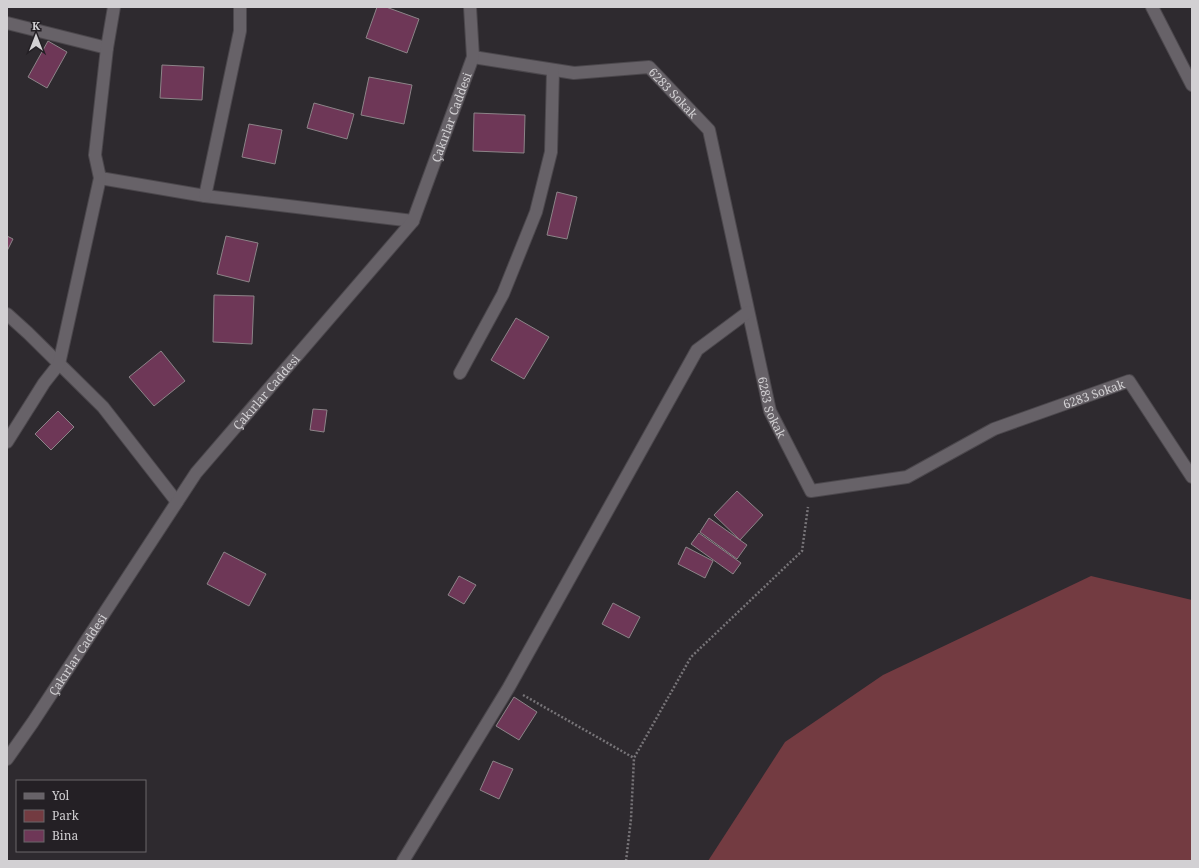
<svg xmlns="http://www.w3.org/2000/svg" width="1199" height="868" font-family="'Noto Serif',serif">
<rect width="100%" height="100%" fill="#2e2a2f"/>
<!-- green -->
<path fill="#733b41" d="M1091 576 1192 600V861H708L785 742 883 675Z"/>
<!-- building -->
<path fill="#6e3757" stroke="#8c8488" d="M377 7H386L419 19 407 53 366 38Z
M48 41 67 52 47 88 28 77Z
M162 65 204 67 202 100 160 98Z
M369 77 412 85 404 124 361 115Z
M314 103 354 114 347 139 307 128Z
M474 113 525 115 524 153 473 151Z
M249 124 282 130 275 164 242 157Z
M557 192 577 197 567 239 547 235Z
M7 236 13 239 7 251Z
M226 236 258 243 249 282 217 274Z
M214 295 254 296 252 344 213 342Z
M516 318 549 337 524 379 491 360Z
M161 351 185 381 154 406 129 377Z
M313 409 327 410 324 432 310 430Z
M58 411 74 427 51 450 35 434Z
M737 491 763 515 740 540 714 515Z
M709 518 747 545 737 559 700 532Z
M699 533 741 563 733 574 691 544Z
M686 547 713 561 705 578 678 564Z
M224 552 266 574 249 606 207 584Z
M459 576 476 585 464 604 448 595Z
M613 603 640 617 629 638 602 624Z
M514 697 537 712 519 740 496 726Z
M493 761 513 769 499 799 480 790Z"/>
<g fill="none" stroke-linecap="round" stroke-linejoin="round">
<defs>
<g id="minor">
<path d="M1152 7 1192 85"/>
<path d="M7 23 107 48"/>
<path id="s1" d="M473 57 574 73 649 67 709 130 770 411 811 491 907 477 994 429 1129 381 1192 477"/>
<path d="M100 178 205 196 413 221"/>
<path d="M205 196 240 31V7"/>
<path d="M7 314 28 333 103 407 177 502"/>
<path d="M460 373 503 294 536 212 551 152 553 70"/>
<path d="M7 442 44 383 59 364 100 178 95 155 107 48 114 7"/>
<path id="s2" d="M7 759 33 722 196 473 413 221 473 57 470 7"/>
<path d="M403 861 509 687 697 350 748 312"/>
</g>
</defs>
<!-- minor casing -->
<use href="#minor" stroke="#4b474c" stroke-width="14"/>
<!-- path -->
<path stroke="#777478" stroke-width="2.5" stroke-dasharray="2 2" stroke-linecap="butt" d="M523 695 634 758
M626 861 631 819 634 758 691 657 802 551 808 507"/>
<!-- minor -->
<use href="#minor" stroke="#676268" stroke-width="12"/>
</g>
<g text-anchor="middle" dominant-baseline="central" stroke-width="3" stroke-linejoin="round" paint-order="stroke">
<!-- street labels -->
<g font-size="12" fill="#d2d0d3" stroke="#242025">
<text stroke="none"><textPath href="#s1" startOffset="213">6283 Sokak</textPath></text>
<text stroke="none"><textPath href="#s2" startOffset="786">Çakırlar Caddesi</textPath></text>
<text stroke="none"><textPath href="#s2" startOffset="450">Çakırlar Caddesi</textPath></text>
<text stroke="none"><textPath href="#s1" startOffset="944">6283 Sokak</textPath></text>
<text stroke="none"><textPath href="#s1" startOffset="549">6283 Sokak</textPath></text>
<text stroke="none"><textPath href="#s2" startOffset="126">Çakırlar Caddesi</textPath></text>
</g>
</g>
<!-- border -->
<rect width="1199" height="868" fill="none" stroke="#d2d0d3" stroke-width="16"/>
<!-- legend -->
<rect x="16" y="780" width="130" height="72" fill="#242025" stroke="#6a666b"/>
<rect x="24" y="793" width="20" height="6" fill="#676268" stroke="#6a666b"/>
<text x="52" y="800" font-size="12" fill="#d2d0d3">Yol</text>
<rect x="24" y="810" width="20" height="12" fill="#733b41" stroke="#6a666b"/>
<text x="52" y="820" font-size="12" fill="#d2d0d3">Park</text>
<rect x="24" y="830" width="20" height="12" fill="#6e3757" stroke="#6a666b"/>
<text x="52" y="840" font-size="12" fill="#d2d0d3">Bina</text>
<!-- north arrow -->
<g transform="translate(36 36)" stroke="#242025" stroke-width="3" paint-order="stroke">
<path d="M0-3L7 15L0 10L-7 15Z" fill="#d2d0d3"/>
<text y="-6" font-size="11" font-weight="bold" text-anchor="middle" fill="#d2d0d3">K</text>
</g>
</svg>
